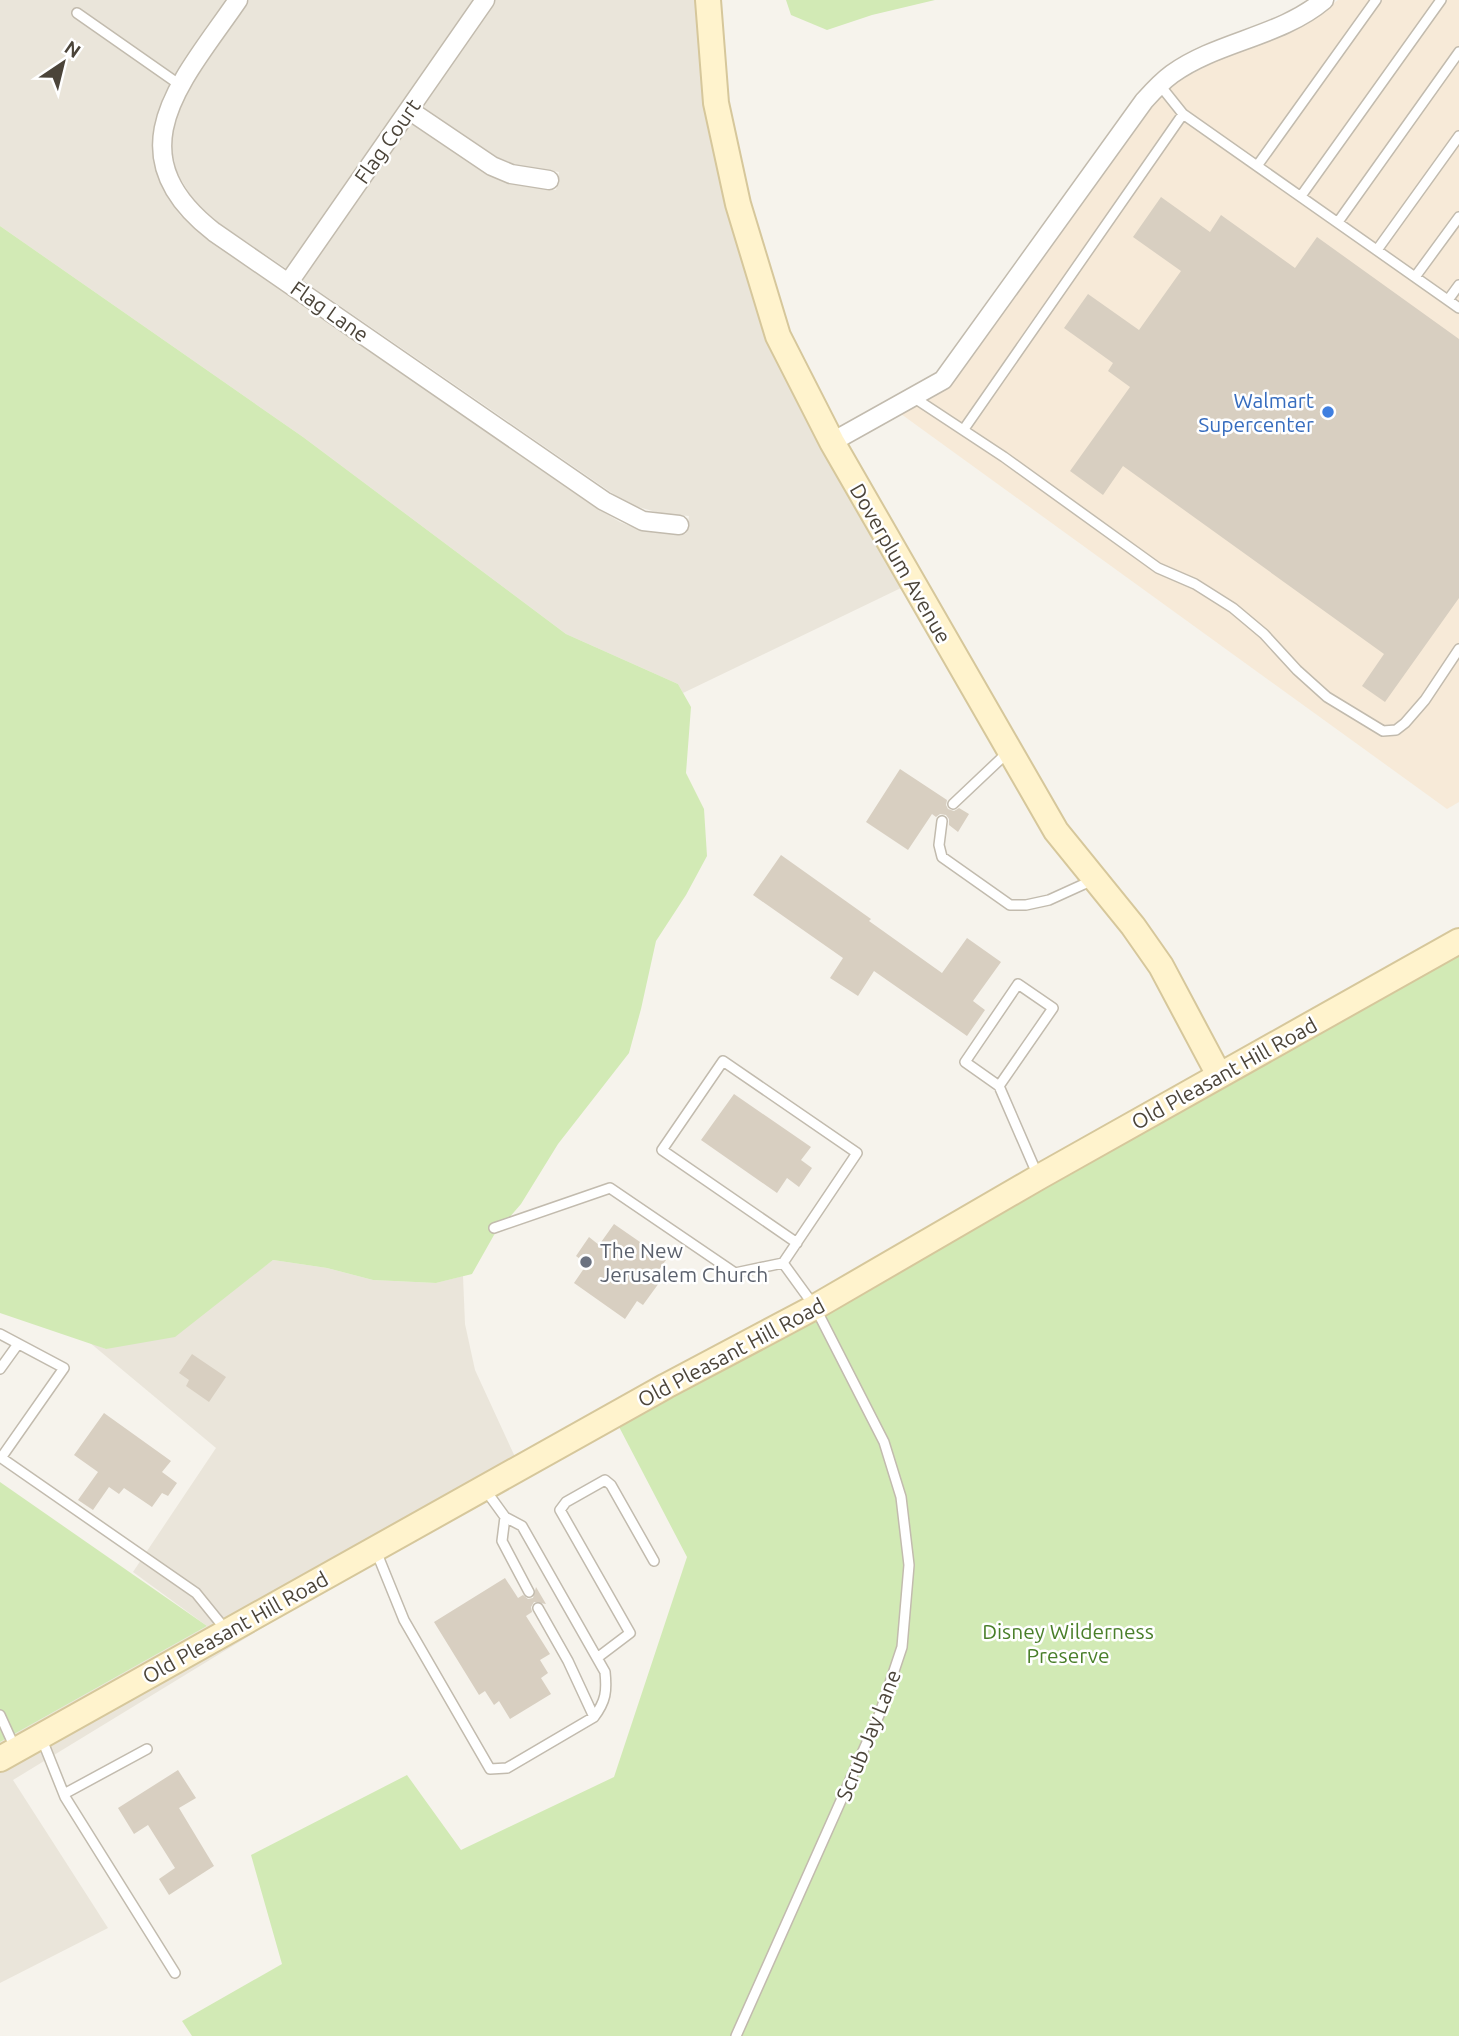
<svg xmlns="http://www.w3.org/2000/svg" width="1459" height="2036" font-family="Ubuntu,sans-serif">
<rect width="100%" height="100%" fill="#f6f3ec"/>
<!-- residential -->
<path fill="#eae5da" d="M0 0H228L172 80 163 97 153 131V149L160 181 168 198 180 215 208 239 598 509 620 522 640 530 659 533 686 534 689 516 663 514 628 504 301 279 410 123 488 175 508 183 556 190 559 172 515 165 497 157 421 106 495 0H699L729 208 903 587 683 693 678 684 566 634 303 437 0 226Z
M249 0H474L287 269 220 224 194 201 177 173 171 145 172 131 179 104Z
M273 1260 327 1268 373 1280 436 1283 463 1276 465 1324 475 1370 516 1459 0 1748V1742L207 1626 133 1572 216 1448 89 1342 106 1349 231 1291Z
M390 1550 13 1780 108 1928 0 1983V1769Z"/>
<!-- commercial -->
<path fill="#f7ead8" d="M1338 0H1459V802L1447 809 901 414 950 385 1151 106 1165 91 1178 81 1222 58 1296 30Z"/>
<!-- green -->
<path fill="#d2eab5" d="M786 0H935L872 15 827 30 791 15Z
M0 226 303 437 566 634 678 684 691 707 686 773 704 809 707 856 686 895 656 941 641 1009 629 1053 558 1144 521 1204 494 1235 472 1274 436 1283 373 1280 327 1268 273 1260 175 1337 106 1349 0 1313Z
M1459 951V2036H192L182 2021 282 1964 251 1855 407 1775 461 1850 614 1777 687 1557 617 1423Z
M0 1482 207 1626 0 1742Z"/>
<!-- building -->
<path fill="#d8cfc1" d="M1161 197 1210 232 1221 215 1295 268 1317 237 1459 339V598L1385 702 1362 686 1384 654 1123 466 1103 495 1070 471 1130 387 1108 371 1113 363 1064 328 1088 294 1139 330 1181 271 1133 237Z
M900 769 947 800 946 805 948 809 954 811 959 808 969 814 958 832 949 825V819L946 815 940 814 936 817 932 814 908 850 866 822Z
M781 855 871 919 869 921 942 973 967 938 1001 962 973 1001 985 1010 967 1036 874 971 858 996 830 978 843 958 753 895Z
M734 1094 811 1147 801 1160 812 1168 799 1187 787 1178 777 1193 701 1140Z
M614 1224 666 1260 653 1278 659 1283 643 1305 637 1301 625 1319 574 1283 587 1264 576 1256 589 1237 599 1245Z
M192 1354 226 1377 209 1402 186 1386 189 1380 179 1373Z
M104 1413 171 1461 162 1472 177 1483 168 1496 162 1493 152 1507 124 1488 119 1494 109 1487 93 1510 78 1500 98 1472 74 1455Z
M505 1578 518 1598 523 1595 528 1599 533 1598 536 1587 546 1604 534 1602 531 1607 532 1612 526 1616 550 1654 540 1660 548 1673 541 1678 551 1694 510 1719 499 1701 494 1705 485 1691 479 1695 434 1622Z
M178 1770 196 1798 179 1808 214 1866 169 1895 159 1879 175 1868 148 1825 134 1834 118 1808Z"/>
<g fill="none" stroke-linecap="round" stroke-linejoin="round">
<defs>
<path id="lane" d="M77 13 180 85
M1159 84 1183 114 1459 308
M1257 166 1376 0
M1301 196 1441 0
M1338 222 1459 52
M1377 250 1459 136
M1415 277 1459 217
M1448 300 1459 285
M913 397 1004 457 1158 568 1195 584 1233 608 1264 634 1297 670 1327 697 1383 731 1396 730 1405 723 1425 700 1459 649
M964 429 1183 114
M953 804 1008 752
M942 821 939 845 942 857 1010 905H1026L1049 900 1093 880
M999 1086 1053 1008 1018 984 965 1062 999 1086 1038 1176
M494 1228 610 1188 735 1273 783 1263
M0 1334 64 1368 1 1458
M0 1369 18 1344
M0 1457 196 1593 226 1630
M505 1517 502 1541 529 1592
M376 1551 404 1620 490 1769 507 1768 594 1717C606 1701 607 1691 605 1672L522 1526 505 1517 484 1488
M538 1608 568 1661 594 1717
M597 1658 630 1633 560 1510 566 1502 605 1480 611 1485 654 1561
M0 1715 15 1748
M41 1737 65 1797 175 1973
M64 1794 147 1749
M736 2036 880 1713 902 1647 909 1565 901 1497 884 1442 815 1307 783 1263 857 1153 723 1061 662 1150 797 1243"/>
<path id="street" d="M238 0C184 79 111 152 214 232L604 501 643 521 679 525
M409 110 492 166 511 174 549 180
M289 282 485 0
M832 442 943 380 1144 101C1153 91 1161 82 1172 74 1218 41 1280 37 1324 0"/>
<path id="secondary" d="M708 0 716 103 738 204 778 336 832 442 1056 831 1133 926 1161 966 1219 1075
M0 1759 666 1386 815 1307 1039 1177 1459 941"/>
</defs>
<!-- lane casing -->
<use href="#lane" stroke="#c2bbae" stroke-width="12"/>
<!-- street casing -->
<use href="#street" stroke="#c2bbae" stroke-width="21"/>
<!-- secondary casing -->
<use href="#secondary" stroke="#d6c79b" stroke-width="28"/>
<!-- lane -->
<use href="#lane" stroke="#fff" stroke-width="9"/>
<!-- street -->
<use href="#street" stroke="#fff" stroke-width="18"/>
<!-- secondary -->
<use href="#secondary" stroke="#fff3cd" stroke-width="24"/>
</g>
<!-- markers -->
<circle fill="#3f7fe0" stroke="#fff" stroke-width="2.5" cx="1328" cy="412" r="7"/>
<circle fill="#6b7280" stroke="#fff" stroke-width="2.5" cx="586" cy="1262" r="7"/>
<g text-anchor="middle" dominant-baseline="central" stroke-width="5" stroke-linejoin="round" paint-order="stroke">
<!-- street labels -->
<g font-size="21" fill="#4b4439" stroke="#fff">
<text transform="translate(387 141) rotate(-55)">Flag Court</text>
<text transform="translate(330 311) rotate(35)">Flag Lane</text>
<text transform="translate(901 563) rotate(60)">Doverplum Avenue</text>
<text transform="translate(1224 1073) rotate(-29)">Old Pleasant Hill Road</text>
<text transform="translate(731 1352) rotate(-28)">Old Pleasant Hill Road</text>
<text transform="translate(235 1627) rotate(-29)">Old Pleasant Hill Road</text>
<text transform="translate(868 1735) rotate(-68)">Scrub Jay Lane</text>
</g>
<!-- shop labels -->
<g font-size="21" fill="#366cbe" stroke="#fff" text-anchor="end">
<text x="1314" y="400">Walmart<tspan x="1314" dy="24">Supercenter</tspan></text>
</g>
<!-- worship labels -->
<g font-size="21" fill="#5b616d" stroke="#fff" text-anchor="start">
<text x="600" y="1250">The New<tspan x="600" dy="24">Jerusalem Church</tspan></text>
</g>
<!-- park labels -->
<g font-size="21" fill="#4a7f2a" stroke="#fff">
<text x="1068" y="1631">Disney Wilderness<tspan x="1068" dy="24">Preserve</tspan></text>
</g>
</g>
<!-- north arrow -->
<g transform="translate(63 63) rotate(35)" stroke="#ffffff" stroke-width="5" paint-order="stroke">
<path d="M0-5L12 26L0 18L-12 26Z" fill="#4b4439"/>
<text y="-10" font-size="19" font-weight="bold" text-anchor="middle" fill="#4b4439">N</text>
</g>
</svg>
